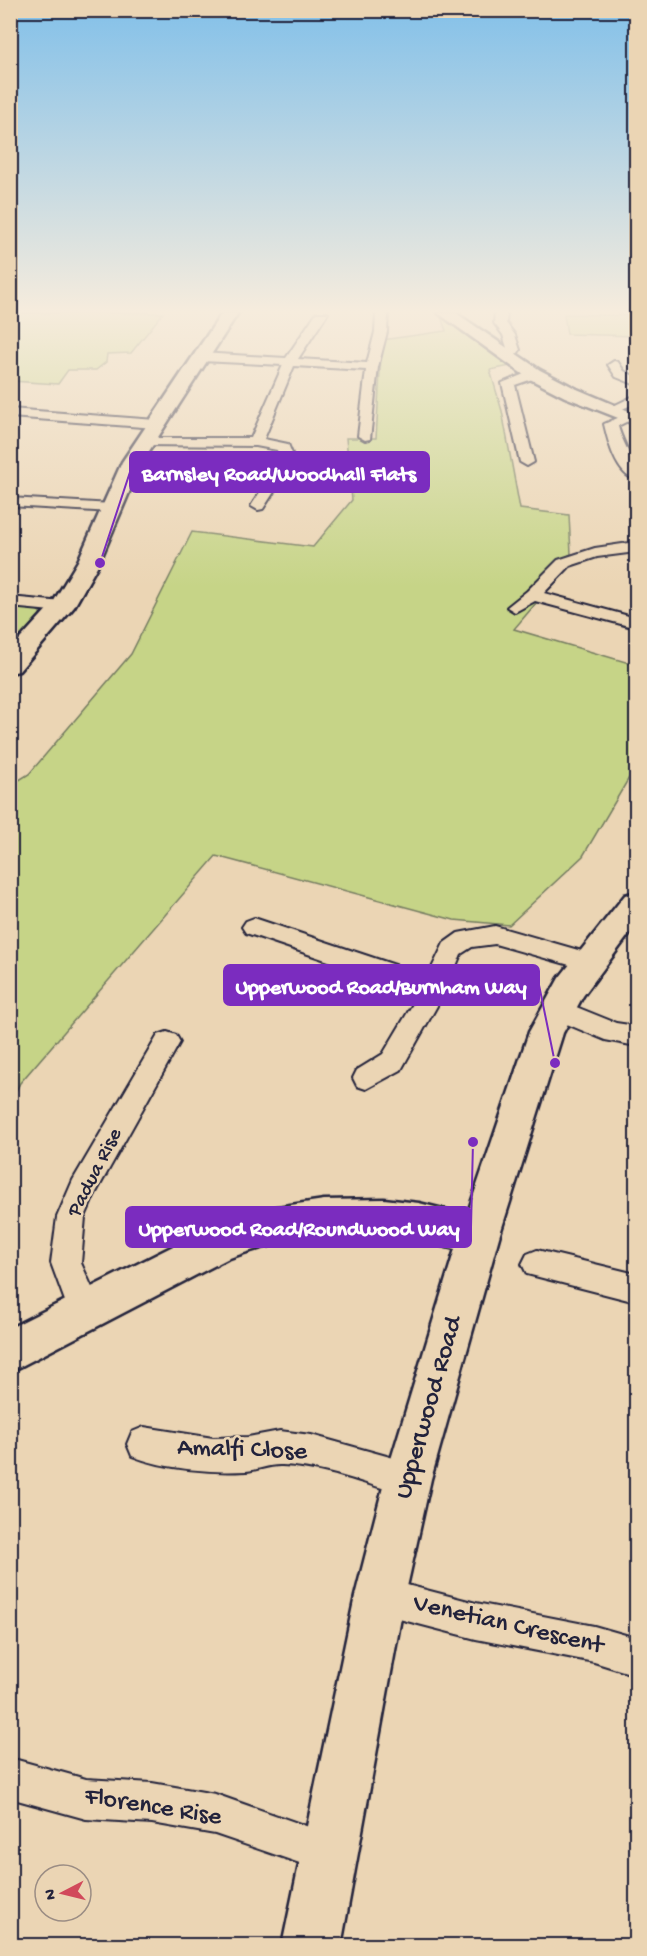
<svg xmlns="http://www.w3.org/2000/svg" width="647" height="1956" font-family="'Gochi Hand',sans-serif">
<rect width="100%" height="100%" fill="#ebd5b4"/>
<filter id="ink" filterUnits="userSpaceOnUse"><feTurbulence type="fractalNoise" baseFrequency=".0167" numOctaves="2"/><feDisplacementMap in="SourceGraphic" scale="12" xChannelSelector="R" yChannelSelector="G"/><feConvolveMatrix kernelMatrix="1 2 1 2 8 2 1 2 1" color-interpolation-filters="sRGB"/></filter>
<g filter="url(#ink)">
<!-- green -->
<path fill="#c6d487" stroke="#747b61" stroke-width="1.5" d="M10 313H163L131 353 107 354 106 362 96 370H68L58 384 11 381Z
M440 314 516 365 490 370 502 411 520 509 569 515 571 554 555 563 528 599 537 602 514 629 636 665V766L583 856 509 925 454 920 216 856 20 1083 11 1101V785L29 774 131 654 192 532 313 547 352 500 346 438H376L382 340 446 331Z
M564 314 636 316V336L567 334Z
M11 607 35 609 40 612 41 617 11 654Z"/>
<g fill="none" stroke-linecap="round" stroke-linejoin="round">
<defs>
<path id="street" d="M316 313H328L298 359 367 363 375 332 376 313H388L387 332 378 367 370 439 365 440 358 436 366 370 294 366 264 439 288 444 293 456 283 478 263 509 258 510 251 506 269 478 279 456 277 450 256 446 139 445 137 442 139 439 144 438H251L283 365 201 361 195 357 201 353 286 358Z
M495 313H507L506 323 515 335 520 350 518 353 503 356 497 352 507 348 503 335 494 323Z
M614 361 618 362 624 371 636 377V385L616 377 608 365Z
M534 370 540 374 538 377 515 385 534 462 527 466 520 462 502 383Z
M636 395V403L611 414 605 410Z
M10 409 156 420 163 424 156 428 10 417Z
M629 413 636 417 618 426C622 443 638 465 636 480 616 475 608 441 604 424Z
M10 498 112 504 119 508 112 512 10 506Z
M636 542V552L597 557 570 566 544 593 636 618V628L535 601 515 612 507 607 527 591 558 560 595 548Z
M10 597 62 602 70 607 62 612 10 607Z
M254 918 428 976 444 943 458 933 495 926 599 956 603 962 599 968 591 971 495 944 472 947 461 954 447 988 401 1070 366 1089 357 1086 353 1078 357 1070 383 1054 420 992 246 933 242 927 246 921Z
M559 1000 616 1023 636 1026V1046L605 1040 550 1017 547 1010 550 1003Z
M167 1032 176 1035 180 1042 94 1196 85 1217 81 1263 102 1310 98 1321 87 1325 76 1321 65 1301 51 1263 57 1217 73 1180 158 1035Z
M537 1250 636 1274V1302L527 1274 522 1264 527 1254Z
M144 1427 213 1438 248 1437 280 1431 311 1435 408 1462 420 1467 425 1479 420 1491 408 1496C367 1484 325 1467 282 1465 270 1464 258 1470 246 1471 212 1473 164 1469 132 1456L127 1444 132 1432Z
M380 1578 476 1603 594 1626 636 1638V1675L594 1662 476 1639 380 1614 367 1609 362 1596 367 1583Z
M10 1758 86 1779 152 1783 215 1794 343 1839 349 1853 343 1867 329 1873 215 1834 152 1823 86 1819 10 1798Z"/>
<path id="secondary" d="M222 313H238L142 462 100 561 74 607 19 671 10 673V650L52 604 78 561 122 462Z
M438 313H456L540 370 577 389 636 414V425L565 397 528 378Z
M636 892V925L583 996 563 1033 499 1237 431 1479 405 1596 341 1946H282L355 1596 385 1479 455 1249C380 1229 300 1231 227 1259L10 1372V1328L199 1233 257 1210 324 1200 384 1199 419 1203 467 1215 529 1032 559 978 625 895Z"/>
</defs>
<!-- street casing -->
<use href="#street" stroke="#22223b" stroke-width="4"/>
<!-- secondary casing -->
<use href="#secondary" stroke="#22223b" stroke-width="5"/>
<!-- street -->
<use href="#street" fill="#ebd5b4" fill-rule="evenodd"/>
<!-- secondary -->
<use href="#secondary" fill="#ebd5b4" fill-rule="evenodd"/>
</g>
</g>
<!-- sky -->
<linearGradient id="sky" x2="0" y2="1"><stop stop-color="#82c0e9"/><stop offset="0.53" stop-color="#f6ecdd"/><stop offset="1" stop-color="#f6ecdd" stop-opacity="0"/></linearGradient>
<rect width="647" height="587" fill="url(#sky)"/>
<g text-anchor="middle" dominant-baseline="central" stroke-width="5" stroke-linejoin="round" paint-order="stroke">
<!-- street labels -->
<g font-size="21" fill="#22223b" stroke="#ebd5b4">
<text transform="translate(96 1173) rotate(-63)">Padua Rise</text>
</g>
<!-- near-street labels -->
<g font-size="26" fill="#22223b" stroke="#ebd5b4">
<text transform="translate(430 1408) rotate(-74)">Upperwood Road</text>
<text transform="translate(242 1451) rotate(2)">Amalfi Close</text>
<text transform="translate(508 1626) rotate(13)">Venetian Crescent</text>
<text transform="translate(153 1808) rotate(9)">Florence Rise</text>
</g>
</g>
<!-- callouts -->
<path fill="none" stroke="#7b2cbf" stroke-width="2" d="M100 563L130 472M555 1063L539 985M473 1142L471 1227"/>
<g fill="#7b2cbf" stroke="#ebd5b4" stroke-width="2">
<circle cx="100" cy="563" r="6"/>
<circle cx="555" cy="1063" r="6"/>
<circle cx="473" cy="1142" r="6"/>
</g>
<g fill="#7b2cbf" stroke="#7b2cbf" stroke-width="2">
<rect x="130" y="452" width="299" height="40" rx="6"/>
<rect x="224" y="965" width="315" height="40" rx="6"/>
<rect x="126" y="1207" width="345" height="40" rx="6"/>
</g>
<g font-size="22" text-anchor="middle" font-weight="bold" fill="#fff">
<text x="279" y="480">Barnsley Road/Woodhall Flats</text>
<text x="381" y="993">Upperwood Road/Burnham Way</text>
<text x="299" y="1235">Upperwood Road/Roundwood Way</text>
</g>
<!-- margin -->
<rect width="647" height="1956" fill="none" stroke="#ebd5b4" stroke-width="36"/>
<rect x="18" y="18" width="611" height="1920" fill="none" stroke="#22223b" stroke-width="2" filter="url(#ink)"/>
<!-- north arrow -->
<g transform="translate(63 1893) rotate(263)"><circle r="28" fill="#ebd5b4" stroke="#9b8d84" stroke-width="1.5"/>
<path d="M0-4.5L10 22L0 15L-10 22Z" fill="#d1495b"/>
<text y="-9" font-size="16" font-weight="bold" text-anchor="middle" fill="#22223b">N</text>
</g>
</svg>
